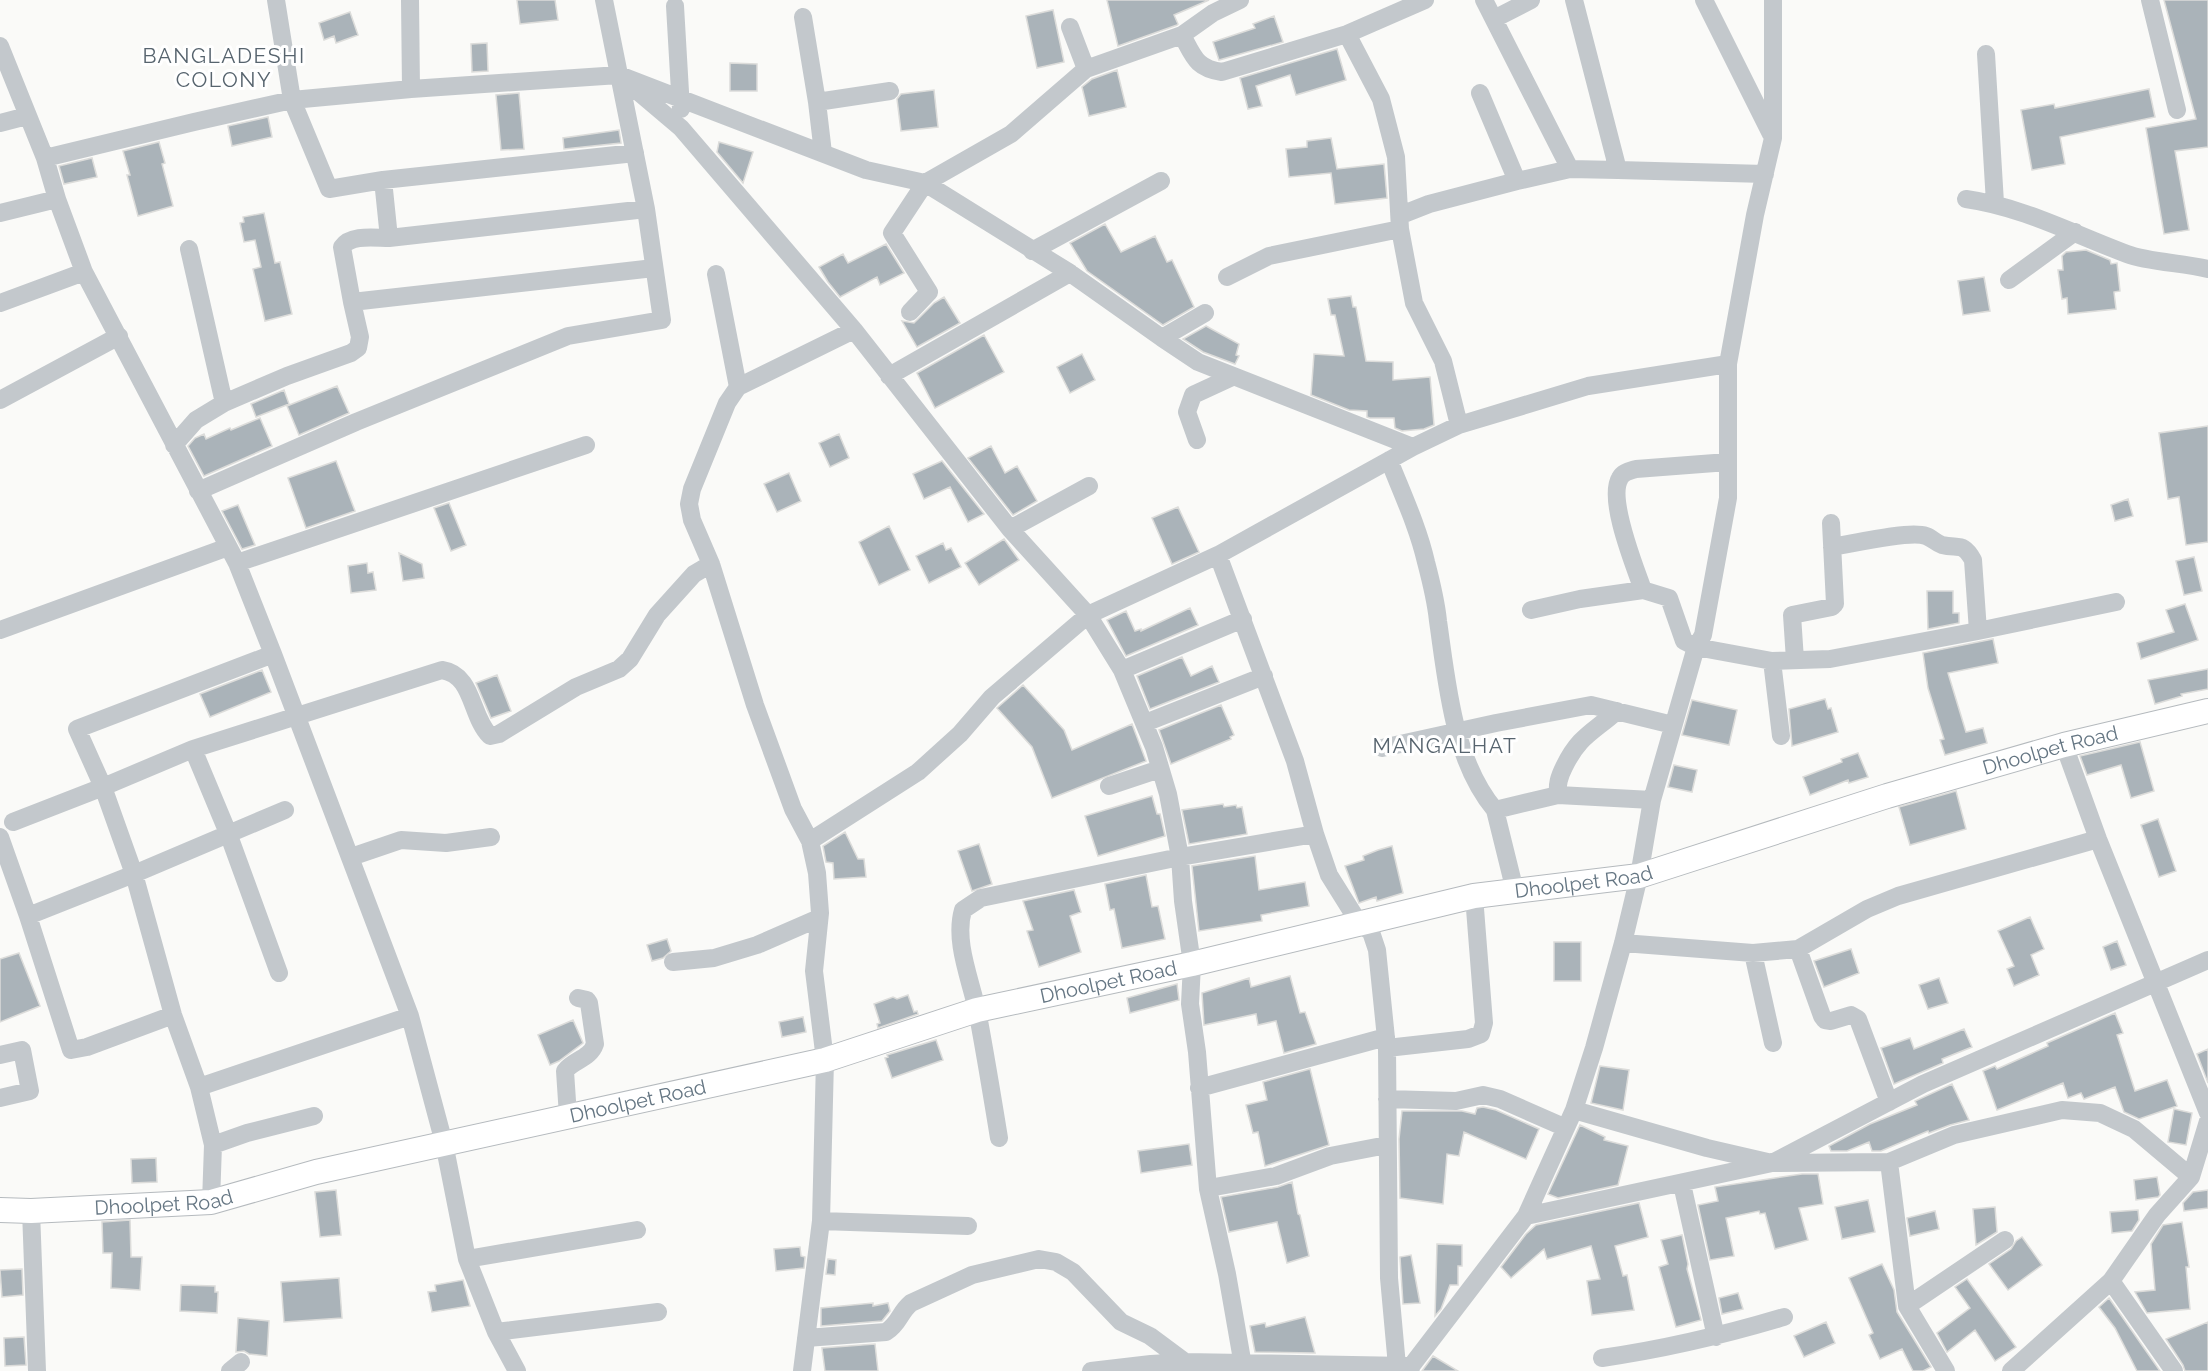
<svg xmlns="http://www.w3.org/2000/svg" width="2208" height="1371" font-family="Raleway,sans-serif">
<rect width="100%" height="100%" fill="#fafaf8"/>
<!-- building -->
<path fill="#aab3b9" stroke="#dcdcda" stroke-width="1.5" d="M517 0H555L558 20 520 24Z
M1107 0H1209L1174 15 1178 24 1177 25 1118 46Z
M2164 0H2208V147L2175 151 2189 230 2164 234 2146 128 2196 119Z
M1053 10 1064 62 1037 68 1026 16Z
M350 12 358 35 336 43 334 36 324 40 319 23Z
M1274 16 1283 42 1219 60 1213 42 1255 28 1253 24Z
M487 43 488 71 472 72 471 44Z
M1337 49 1346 80 1296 95 1290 75 1256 86 1262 106 1248 109 1240 78Z
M730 63 757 64V91H730Z
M1117 70 1126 107 1089 116 1082 87 1092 79Z
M2149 89 2155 117 2060 137 2065 164 2032 170 2021 110 2054 104 2055 108Z
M934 90 938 127 901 131 897 99 901 94Z
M519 93 524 149 501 150 496 95Z
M268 117 272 137 232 146 228 126Z
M619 130 621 143 564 149 563 138Z
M1331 138 1337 169 1384 164 1387 198 1335 204 1331 173 1289 177 1286 149 1307 147V141Z
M159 142 165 163 162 164 173 206 138 216 127 175H130L123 151Z
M719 142 753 152 743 183 717 152Z
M92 158 97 177 64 184 59 166Z
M264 213 275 263 280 262 292 314 265 321 253 269 261 267 255 240 244 242 240 223 244 222 243 217Z
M1105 224 1121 252 1155 236 1167 262 1172 260 1194 307 1163 325 1087 271 1070 243Z
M886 244 904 273 880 285 877 277 840 297 828 282 819 267 843 254 848 263Z
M2086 250 2110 260 2111 264 2117 263 2120 291 2114 292 2116 309 2068 314 2067 298 2062 299 2058 270H2063L2062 256 2066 252Z
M1984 277 1990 311 1963 315 1958 281Z
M1351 296 1353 307H1356L1366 361 1393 362V380L1430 377 1434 425 1424 429 1402 431 1395 428 1394 418H1370L1367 417V411L1349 410 1311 395 1314 354 1344 356 1335 315H1331L1328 299Z
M944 297 960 323 917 347 902 321 914 323 934 303Z
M1206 326 1239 344 1236 355 1239 356 1235 364 1203 352 1183 339Z
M984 335 1004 372 935 408 917 373Z
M1082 354 1095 380 1070 393 1057 367Z
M337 386 349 413 299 435 287 406Z
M284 390 289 404 256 417 251 404Z
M260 418 272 446 204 476 188 446 195 438 204 434 206 439 230 428 231 430Z
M2208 426V542L2186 545 2179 497 2168 499 2159 433Z
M839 434 849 458 830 467 819 443Z
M991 446 1005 473 1017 466 1037 501 1013 515 968 458Z
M336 461 355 511 306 528 288 478Z
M942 461 984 514 968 522 950 487 924 499 913 474Z
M789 473 801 501 777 512 764 484Z
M2128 499 2133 516 2115 521 2111 505Z
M449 503 466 545 451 551 434 508Z
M238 505 255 545 242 549 222 511Z
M1178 507 1199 552 1172 564 1152 518Z
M889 526 910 570 879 585 859 542Z
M1004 539 1019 560 979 585 965 563Z
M943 543 946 550 951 548 961 567 929 583 916 556Z
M399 553 422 564 424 578 403 581Z
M2194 557 2202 591 2184 595 2176 561Z
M367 563 368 573 373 572 376 590 351 593 348 566Z
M1927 591H1953V613H1959V623L1928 629Z
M2185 604 2198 640 2141 659 2137 643 2174 632 2166 610Z
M1190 608 1198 625 1126 656 1107 620 1126 611 1135 631 1141 629V631Z
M1993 639 1998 663 1948 673 1966 732 1983 728 1987 743 1945 755 1940 740 1944 739 1928 688 1923 653Z
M1182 657 1191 676 1212 666 1219 682 1150 709 1137 676Z
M2208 669V689L2181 694 2182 696 2155 704 2148 680Z
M262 670 271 692 210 717 200 694Z
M497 675 511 711 491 718 476 683Z
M1023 685 1064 730 1072 750 1132 724 1146 761 1052 798 1032 747 997 708Z
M1825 699 1828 709 1831 708 1838 732 1792 746 1789 709Z
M1692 700 1737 710 1729 745 1682 735Z
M1221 705 1234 735 1230 737 1231 739 1171 764 1159 730Z
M2140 742 2154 791 2131 798 2121 765 2087 775 2080 756Z
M1858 753 1868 777 1849 783 1848 780 1810 795 1803 777 1842 762 1841 759Z
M1674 765 1697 770 1692 792 1668 787Z
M1956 791 1966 829 1910 845 1899 807Z
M1152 796 1157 814H1160L1165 836 1098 856 1085 816Z
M1223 804 1224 807 1236 805 1237 808 1242 807 1247 834 1189 844 1182 810Z
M2158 819 2176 871 2159 877 2141 825Z
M845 832 858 859H864L866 877 834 879 833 863 826 862 823 846Z
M979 844 992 884 972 891 958 851Z
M1392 846 1403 893 1377 901 1376 897 1359 903 1345 866 1364 860 1363 856 1378 850Z
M1255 856 1259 890 1305 882 1309 906 1261 915 1262 921 1199 931 1192 866Z
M1146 875 1152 907 1158 906 1165 939 1122 948 1114 909 1110 910 1105 884Z
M1074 890 1081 912 1070 916 1081 952 1039 967 1027 931 1033 930 1023 901Z
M2030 917 2044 949 2031 955 2039 975 2014 986 2007 969 2014 966 1998 931Z
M667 939 671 951 663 958 652 961 647 945Z
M2117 941 2126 965 2111 970 2103 947Z
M1554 942H1581V981H1554Z
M1851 949 1859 973 1824 987 1814 961Z
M19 953 40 1006 0 1022V959Z
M1290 976 1300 1013 1305 1012 1316 1044 1284 1053 1276 1021 1258 1025 1256 1014 1204 1025 1202 993 1249 978 1251 987Z
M1939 978 1948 1003 1928 1009 1919 985Z
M1177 984 1179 1000 1130 1013 1127 998Z
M908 995 914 1012 917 1011 918 1014 878 1028 877 1024 880 1023 874 1004 893 997 897 999Z
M2115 1013 2123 1033 2117 1035 2135 1091 2167 1080 2177 1106 2139 1119 2124 1112 2115 1087 2084 1099 2081 1093 2068 1098 2063 1083 1997 1110 1983 1071 1995 1066 1997 1069 2048 1046 2047 1043Z
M803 1017 806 1032 782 1037 779 1022Z
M573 1020 583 1043 559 1061 550 1065 538 1035Z
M1964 1029 1972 1047 1942 1059 1943 1063 1894 1084 1881 1048 1910 1038 1914 1049Z
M936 1040 943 1060 892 1078 885 1058 888 1057 887 1055Z
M2208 1049V1083L2197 1054Z
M1600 1066 1629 1070 1623 1110 1591 1103Z
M1310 1069 1329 1145 1265 1166 1258 1132 1253 1133 1246 1105 1267 1100 1263 1082Z
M1952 1084 1969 1120 1950 1125 1929 1133 1928 1131 1881 1151H1872L1869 1142 1847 1151H1831L1829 1146 1870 1124 1917 1105 1915 1101Z
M1483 1107 1496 1110 1539 1129 1526 1159 1464 1132 1459 1156 1447 1154 1443 1204 1400 1198 1399 1139 1402 1111H1462L1475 1114 1477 1108Z
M2174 1109 2192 1113 2186 1145 2168 1142Z
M1580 1125 1605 1137 1604 1140 1628 1146 1618 1185 1558 1198 1548 1194Z
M1189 1144 1192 1165 1141 1173 1138 1151Z
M156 1158 157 1182 132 1183 131 1159Z
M1802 1174H1818L1823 1204 1799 1208 1808 1240 1775 1249 1765 1213 1760 1214 1759 1211 1726 1218 1734 1256 1710 1260 1698 1205 1718 1201 1715 1187Z
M2157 1177 2160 1195 2158 1197 2136 1200 2134 1180Z
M1292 1182 1298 1214 1300 1215 1309 1256 1287 1263 1277 1222 1229 1232 1221 1197 1278 1187Z
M336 1190 341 1235 320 1237 315 1192Z
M2208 1190V1208L2184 1211 2183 1203 2193 1192Z
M1868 1200 1875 1232 1842 1239 1835 1207Z
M1639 1203 1648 1237 1615 1246 1623 1276 1627 1275 1634 1310 1592 1315 1587 1281 1600 1279 1591 1246 1547 1259 1544 1249 1511 1278 1501 1267 1526 1234 1536 1225Z
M1995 1207 1997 1232 1976 1245 1973 1209Z
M2138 1210 2139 1220 2132 1231 2112 1233 2110 1212Z
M1935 1211 1939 1229 1910 1236 1907 1218Z
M130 1220 131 1257H142L140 1290 111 1288 112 1253H103L102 1222Z
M2182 1222 2189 1267H2186L2190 1309 2147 1313 2135 1292 2155 1290 2151 1244 2163 1225Z
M1682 1235 1688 1264 1687 1269 1701 1320 1676 1327 1659 1267 1668 1264 1661 1240Z
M2022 1237 2042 1265 2008 1290 1989 1264 2011 1249 2016 1241Z
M1437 1244 1462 1245V1266H1458V1285H1450L1441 1309 1435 1316Z
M800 1247 801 1256 805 1257 804 1268 776 1271 774 1249Z
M1411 1255 1420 1303 1403 1304 1400 1257Z
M828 1259 836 1260 835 1275 826 1274Z
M1882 1264 1894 1290 1897 1312 1931 1367 1923 1371H1913L1902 1349 1880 1359 1869 1335 1873 1333 1849 1278Z
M22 1269 23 1295 2 1297 0 1270Z
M339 1278 342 1318 284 1322 281 1282Z
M1967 1279 2016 1347 1995 1361 1975 1330 1947 1352 1937 1333 1970 1308 1955 1287Z
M463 1280 470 1306 432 1312 428 1292 436 1291 435 1285Z
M181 1285 215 1286V1292H218L217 1313 180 1311Z
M1738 1293 1743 1309 1722 1314 1719 1298Z
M2109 1298 2160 1371H2137L2115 1328 2099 1307Z
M873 1303V1306L888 1303 890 1311 882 1321 821 1326V1308Z
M1305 1317 1315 1353 1255 1352 1250 1326 1265 1323 1266 1327Z
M238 1318 269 1321 267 1356 249 1354 244 1351 236 1352Z
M1826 1322 1835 1343 1804 1357 1794 1336Z
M2208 1322V1371H2185L2183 1365 2166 1339Z
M24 1337 26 1365 5 1366 4 1338Z
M875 1344 878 1371H825L822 1348Z
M1433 1356 1458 1371H1422Z"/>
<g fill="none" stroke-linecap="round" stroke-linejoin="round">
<defs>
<g id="major">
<path id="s1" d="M0 1210 31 1211 211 1202 316 1172 825 1060 977 1010 1192 964 1474 896 1639 876 1887 796 2064 745 2208 711"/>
</g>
</defs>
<!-- major casing -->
<use href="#major" stroke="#b5babe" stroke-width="26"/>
<!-- minor -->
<path stroke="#c3c8cc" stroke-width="18" d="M276 0 292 100 329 189 383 180 635 153
M410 0 411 89
M1484 0 1570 169
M1574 0 1618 170 1765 174
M1704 0 1771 134
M2150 0 2177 110
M675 6 681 109
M803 17 817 102 823 153
M1494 19 1531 0
M1070 27 1086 69
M1347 34 1381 99 1396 157 1400 229 1414 303 1443 361 1459 425
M1182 35C1194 57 1196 68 1222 72L1347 34 1425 0
M0 46 45 158 57 199 84 272 237 563 273 654 410 1016 444 1143 467 1259 496 1332 517 1371
M1986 54 1995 203
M629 84 681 128 854 330 1010 529 1088 615 1122 670 1154 747 1168 794 1180 857 1183 901 1192 964 1190 1004 1197 1052 1208 1189 1227 1274 1244 1371
M1480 93 1517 181
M817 102 890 91
M0 123 27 116
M45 158 194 122 292 100 411 89 619 75 866 170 925 183 1070 273 1162 338 1198 362 1413 447 1459 425 1588 386 1728 364
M383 180 389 238
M1966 199C2023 207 2073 234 2127 254 2148 262 2184 263 2208 269
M0 213 57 199
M1401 215 1429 204 1517 181 1570 169 1618 170
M189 249 224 403
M1032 251 1161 181
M716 274 738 387
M1227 277 1269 256 1400 229
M2009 280 2075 232
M352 302 654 268
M0 303 84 272
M910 312 929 292 892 233 925 183 1011 134 1086 69 1182 35 1213 13 1240 0
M1162 338 1205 313
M889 376 1070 273
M0 400 119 336
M1197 440 1187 412 1193 395 1232 377
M174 445 196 420 224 403 287 376 351 353 358 348 360 337 352 302 342 247C351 234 375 238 389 238L646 209
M1389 460C1402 493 1418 527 1426 562 1431 581 1436 601 1438 621 1447 683 1453 760 1495 810L1558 795 1652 800
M198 491 356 422 568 336 662 320 646 209 604 0
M1010 529 1089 486
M1832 547C1852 544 1909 530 1926 536 1932 538 1936 543 1942 545 1959 549 1963 542 1973 560L1978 631
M237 563 586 445
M1643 590C1635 567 1607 499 1620 478 1623 472 1630 471 1636 469L1728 462
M1531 610 1580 599 1643 590 1669 598 1684 641 1696 647 1772 661 1830 659 1978 631 2116 602
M0 630 228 547
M1795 660 1792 615 1832 607 1835 604 1831 523
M1772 661 1781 736
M1122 670 1243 619
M1145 723 1264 676
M2064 745 2098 839 2208 1113
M1382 748 1496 723 1591 705 1673 725
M193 749 228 833 279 973
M1109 786 1160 769
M1558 795C1557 784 1559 777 1564 767 1579 736 1592 733 1617 711
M1495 810 1515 891
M13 822 103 787 77 729 273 654
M1315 834 1329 875 1359 923 1371 932 1377 950 1387 1048 1389 1278 1397 1366
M0 837 28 916 71 1050 87 1047 173 1015
M810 841 918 772 960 734 992 697 1088 615 1218 555 1413 447
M351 857 401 840 446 843 491 837
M28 916 134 874 285 810
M1623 943 1753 953 1798 949 1867 909 1898 896 2098 839
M1798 949 1822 1016 1825 1020 1831 1021 1851 1015 1858 1019 1889 1102
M1753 953 1773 1043
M673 962 714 958 757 945 819 918
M1387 1048 1468 1039 1481 1034 1484 1023 1474 896
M0 1055 22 1050 30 1091 0 1098
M199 1087 173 1015 134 874 103 787 193 749 442 670C474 675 470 716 490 736L499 734 576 687 619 669 630 659 657 615 694 574 711 564
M1199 1088 1386 1037
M1387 1099 1456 1101 1483 1095 1500 1099 1566 1128
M1574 1110 1707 1148 1772 1163 1923 1084 2208 960
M314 1116 247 1133 213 1145 199 1087 410 1016
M568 1116 565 1071C573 1060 590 1059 595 1044L589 1003 587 1000 578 998
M999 1138C992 1095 985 1052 977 1010 970 978 954 941 963 910L981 898 1180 857 1315 834 1295 761 1218 555
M1682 1184 1716 1337
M1209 1188 1276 1176 1330 1156 1387 1145
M211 1202 213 1145
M31 1211 37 1371
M1526 1216 1772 1163 1889 1162
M821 1221 968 1226
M467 1259 637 1230
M2111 1281 2174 1371
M1907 1306 2005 1240
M496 1332 658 1312
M806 1338 886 1332C900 1323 899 1313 911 1303L972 1275 1039 1259 1056 1262 1073 1272 1121 1322 1150 1336 1185 1362
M1602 1358C1665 1349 1724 1335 1784 1317
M230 1371 241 1362
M802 1371 821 1221 825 1060 814 971 820 913 817 873 810 841 793 809 755 705 711 564 692 520 689 504 692 489 727 403 738 387 854 330
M1091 1371 1151 1364 1185 1362 1407 1366
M1410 1371 1412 1365 1526 1216 1574 1110 1594 1048 1623 943 1639 876 1652 800 1696 647 1703 635 1728 498V364L1755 215 1773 138V0
M1946 1371 1907 1306 1889 1162 1954 1135 2062 1110 2100 1113 2134 1129 2191 1177
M2011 1371 2111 1281 2157 1215 2191 1177 2208 1121"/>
<!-- major -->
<use href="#major" stroke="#fff" stroke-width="24"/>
</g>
<g text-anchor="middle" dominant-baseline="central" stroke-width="6" stroke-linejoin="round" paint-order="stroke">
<!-- street labels -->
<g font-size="20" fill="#657683" stroke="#fff">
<text stroke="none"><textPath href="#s1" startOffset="2108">Dhoolpet Road</textPath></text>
<text stroke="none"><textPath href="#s1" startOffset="1622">Dhoolpet Road</textPath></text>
<text stroke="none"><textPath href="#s1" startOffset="1136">Dhoolpet Road</textPath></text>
<text stroke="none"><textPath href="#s1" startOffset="650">Dhoolpet Road</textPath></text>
<text stroke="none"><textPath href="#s1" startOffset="164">Dhoolpet Road</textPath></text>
</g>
<!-- neighbourhood labels -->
<g font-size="21" letter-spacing="1.5" fill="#57646e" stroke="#fff">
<text x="224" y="55">BANGLADESHI<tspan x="224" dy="24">COLONY</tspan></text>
<text x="1445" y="745">MANGALHAT</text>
</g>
</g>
</svg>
